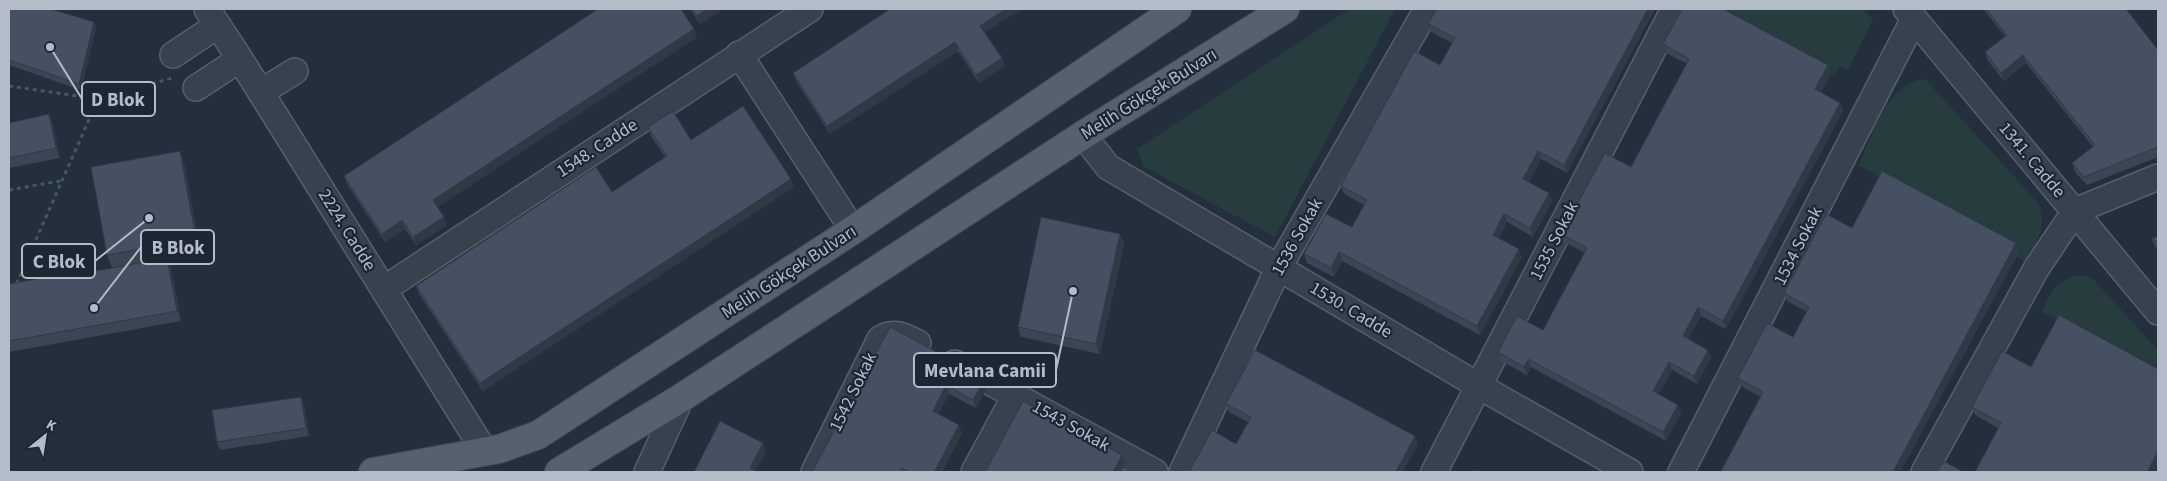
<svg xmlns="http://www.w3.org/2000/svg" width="2167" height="481" font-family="'Source Sans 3',sans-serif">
<rect width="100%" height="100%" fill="#242f3e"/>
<!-- green -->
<path fill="#263c3f" d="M1350 9H1395L1275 237 1143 166 1137 149Z
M1724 9H1864L1873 20 1848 70 1840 66 1834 75Z
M1920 79 1927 81 2038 203C2048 228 2037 240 2026 262L1858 165C1873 135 1884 90 1920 79Z
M2081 275 2092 278 2158 350V373L2042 312C2050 292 2058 278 2081 275Z"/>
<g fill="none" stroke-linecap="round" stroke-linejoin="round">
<defs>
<path id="minor" d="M207 9 240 59 485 452
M1906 9 2158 312
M739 54 853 230
M173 55 218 25
M196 88 240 59
M261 92 295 71
M1083 135 1108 167 1479 386 1630 472
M384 289 810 9
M955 363 1155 472
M647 472 681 398
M814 472 880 339C893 330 905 336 918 343
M974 472 1015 396
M1182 472 1279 267 1427 9
M1434 472 1674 9
M1681 472 1914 19
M1924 472 2036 269 2075 211 2158 177"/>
<path id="major" d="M373 472 499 449 538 435 853 230 1177 9
M559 472 681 398 1083 135 1285 9"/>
</defs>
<!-- minor casing -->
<use href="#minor" stroke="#565f6c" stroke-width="28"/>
<!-- major casing -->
<use href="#major" stroke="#414a57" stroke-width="30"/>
<!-- path -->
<path stroke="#44595c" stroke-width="3" stroke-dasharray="4 4" stroke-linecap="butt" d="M9 86 98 99 16 285H9
M98 99 172 78
M9 190 60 181"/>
<!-- minor -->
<use href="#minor" stroke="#38414e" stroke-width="25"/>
<!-- major -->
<use href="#major" stroke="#56606e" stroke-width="28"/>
</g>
<!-- wall -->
<path fill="#3b4654" d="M9 9 94 22 96 28 81 90 9 65Z
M690 9H723L700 24Z
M1983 9H2126L2158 50V157L2087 185 2075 172 2072 163 2093 147 2026 63 2004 81 1988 61 1985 52 2005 36Z
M1654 11 1567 173 1541 159 1529 182 1549 193 1552 201 1533 237 1507 222 1499 238 1522 257 1480 335 1342 261 1334 277 1307 263 1304 254 1352 227 1364 205 1344 194 1341 186 1440 65 1452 43 1431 32 1428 24Z
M694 29 697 37 437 207 447 225 416 245 405 229 385 242 347 184 344 176Z
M985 33 1005 66 979 83 958 51 830 134 796 81 793 73Z
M1663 44 1828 65 1831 74 1821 92 1840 103 1843 111 1726 329 1701 316 1688 339 1711 358 1697 384 1672 370 1659 394 1678 405 1681 413 1666 441 1531 367 1527 375 1501 361 1498 352 1543 330 1585 253 1564 242 1561 234 1631 167 1687 64 1666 53Z
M9 123 53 124 60 158 9 168Z
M648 127 691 140 794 187 483 391 419 294 416 286 612 192 665 157 651 136Z
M180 151 185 166 201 254 168 260 171 268 181 321 9 352V284L91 272 112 268 107 255Z
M1852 228 2016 243 2019 252 1900 472H1722L1721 471 1761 397 1741 386 1738 378 1793 337 1807 312 1787 301 1784 293Z
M1120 234 1124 245 1100 354 1021 337 1018 327Z
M2158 236V249L2155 247 2152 239Z
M890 327 985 378 988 386 976 408 949 394 938 414 959 425 962 434 942 472H812Z
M2031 367 2158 369V465L2154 472H1975L1998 428 1975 415 1972 407Z
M301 397 304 405 309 436 220 450 217 442Z
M1226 404 1418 445 1236 444 1248 422 1229 412Z"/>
<!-- shaded-wall -->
<path fill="#303945" d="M707 9H723L700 24 697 16Z
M1006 9H1022L983 34 980 26Z
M1648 9H1653L1654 11 1567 173 1564 165Z
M94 22 96 28 81 90 79 84Z
M694 29 697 37 436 208 433 200Z
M955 42 958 51 830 134 827 126Z
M2023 55 2026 63 2004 81 2001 73Z
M1002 58 1005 66 979 83 976 75Z
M1828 65 1831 74 1818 97 1815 89Z
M1840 103 1843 111 1726 329 1723 321Z
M49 114 53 124 60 158 56 148Z
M180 151 185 166 201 254 196 239Z
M1538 151 1541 159 1526 187 1523 179Z
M791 179 794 187 483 391 480 383Z
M1549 193 1552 201 1533 237 1530 228Z
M1504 214 1507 222 1496 243 1493 235Z
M444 217 447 225 416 245 413 237Z
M402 220 405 229 385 242 382 234Z
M1120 234 1124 245 1100 354 1096 344Z
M2016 243 2019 252 1900 472H1893Z
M1519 249 1522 257 1480 335 1477 326Z
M1339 252 1342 261 1334 277 1331 268Z
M167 258 171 268 181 321 177 311Z
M1698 307 1701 316 1686 344 1683 336Z
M1708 350 1711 358 1697 384 1694 376Z
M1528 359 1531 367 1527 375 1524 367Z
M1669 362 1672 370 1656 399 1653 391Z
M985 378 988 386 976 408 973 400Z
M946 385 949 394 936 419 933 411Z
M301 397 304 405 309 436 306 428Z
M1678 405 1681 413 1666 441 1663 432Z
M959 425 962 434 942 472H934Z
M1415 436 1418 445 1403 472H1396Z
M763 443 766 452 755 472 750 468Z
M2158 451V465L2154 472H2147Z
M1122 455 1125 463 1120 472H1113Z"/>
<!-- building -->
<path fill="#455162" stroke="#303945" d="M9 9H51L94 22 79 84 9 60Z
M598 9H681L694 29 433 200 444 217 413 237 402 220 382 234 344 176Z
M692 9H707L697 16Z
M890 9H1006L980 26 1002 58 976 75 955 42 827 126 793 73Z
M1437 9H1648L1564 165 1538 151 1523 179 1549 193 1530 228 1504 214 1493 235 1519 249 1477 326 1339 252 1331 268 1304 254 1326 214 1352 227 1367 200 1341 186 1414 51 1440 65 1455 38 1428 24Z
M1682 9H1723L1828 65 1815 89 1840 103 1723 321 1698 307 1683 336 1708 350 1694 376 1669 362 1653 391 1678 405 1663 432 1528 359 1524 367 1498 352 1517 316 1543 330 1587 248 1561 234 1605 153 1631 167 1689 59 1663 44Z
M1986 9H2126L2158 50V147L2084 177 2072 163 2095 145 2023 55 2001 73 1985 52 2007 35Z
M743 106 791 179 480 383 416 286 596 167 612 192 667 156 648 127 673 111 691 140Z
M49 114 56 148 9 158V123Z
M180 151 196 239 107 255 91 167Z
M1882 171 2016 243 1893 472H1724L1721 471 1763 392 1738 378 1767 323 1793 337 1809 307 1784 293 1826 214 1852 228Z
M1041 217 1120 234 1096 344 1018 327Z
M2158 236V242L2152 239Z
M167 258 177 311 9 341V284L90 269V272Z
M2059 315 2158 369V451L2147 472H1975L2001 423 1972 407 2002 351 2031 367Z
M890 327 985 378 973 400 946 385 933 411 959 425 934 472H909L902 468 900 472H812Z
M1255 350 1415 436 1396 472H1189L1212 430 1236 444 1251 417 1226 404Z
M301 397 306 428 217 442 212 410Z
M1023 401 1122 455 1113 472H985Z
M720 421 763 443 750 468 757 472H694Z
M1943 461 1964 472H1937Z
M1477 470 1482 472H1475Z"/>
<g text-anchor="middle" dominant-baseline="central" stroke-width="4.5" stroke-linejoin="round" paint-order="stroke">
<!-- street labels -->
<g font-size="18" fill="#b4bcc9" stroke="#1d2633">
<text transform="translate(1149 94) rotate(-32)">Melih Gökçek Bulvarı</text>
<text transform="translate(597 148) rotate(-33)">1548. Cadde</text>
<text transform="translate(2032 160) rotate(50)">1341. Cadde</text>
<text transform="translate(347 230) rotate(58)">2224. Cadde</text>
<text transform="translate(1297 237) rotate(-61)">1536 Sokak</text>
<text transform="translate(1554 241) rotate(-63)">1535 Sokak</text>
<text transform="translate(1798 246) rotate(-63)">1534 Sokak</text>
<text transform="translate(789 272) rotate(-33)">Melih Gökçek Bulvarı</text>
<text transform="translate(1351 310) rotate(31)">1530. Cadde</text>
<text transform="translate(853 392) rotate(-64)">1542 Sokak</text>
<text transform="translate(1071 426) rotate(29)">1543 Sokak</text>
</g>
</g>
<!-- callouts -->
<path fill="none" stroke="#b4bcc9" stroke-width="2" d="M50 47L82 99M94 308L141 247M149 218L95 261M1073 291L1056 370"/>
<g fill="#b4bcc9" stroke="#1d2633" stroke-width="2">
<circle cx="50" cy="47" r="5"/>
<circle cx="94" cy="308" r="5"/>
<circle cx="149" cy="218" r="5"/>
<circle cx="1073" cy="291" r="5"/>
</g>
<g fill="#1d2633" stroke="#b4bcc9" stroke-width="2">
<rect x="82" y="82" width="73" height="34" rx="5"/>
<rect x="141" y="230" width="73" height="34" rx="5"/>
<rect x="22" y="244" width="73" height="34" rx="5"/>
<rect x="914" y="353" width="142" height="34" rx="5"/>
</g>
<g font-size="19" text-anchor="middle" font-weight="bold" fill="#b4bcc9">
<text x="118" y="106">D Blok</text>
<text x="178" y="254">B Blok</text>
<text x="59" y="268">C Blok</text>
<text x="985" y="377">Mevlana Camii</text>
</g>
<!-- border -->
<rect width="2167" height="481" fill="none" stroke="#b4bcc9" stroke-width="20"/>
<!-- north arrow -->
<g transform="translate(45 436) rotate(30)" stroke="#1d2633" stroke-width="4" paint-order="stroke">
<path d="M0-4L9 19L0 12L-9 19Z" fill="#b4bcc9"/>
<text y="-8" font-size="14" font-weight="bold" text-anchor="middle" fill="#b4bcc9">K</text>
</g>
</svg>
